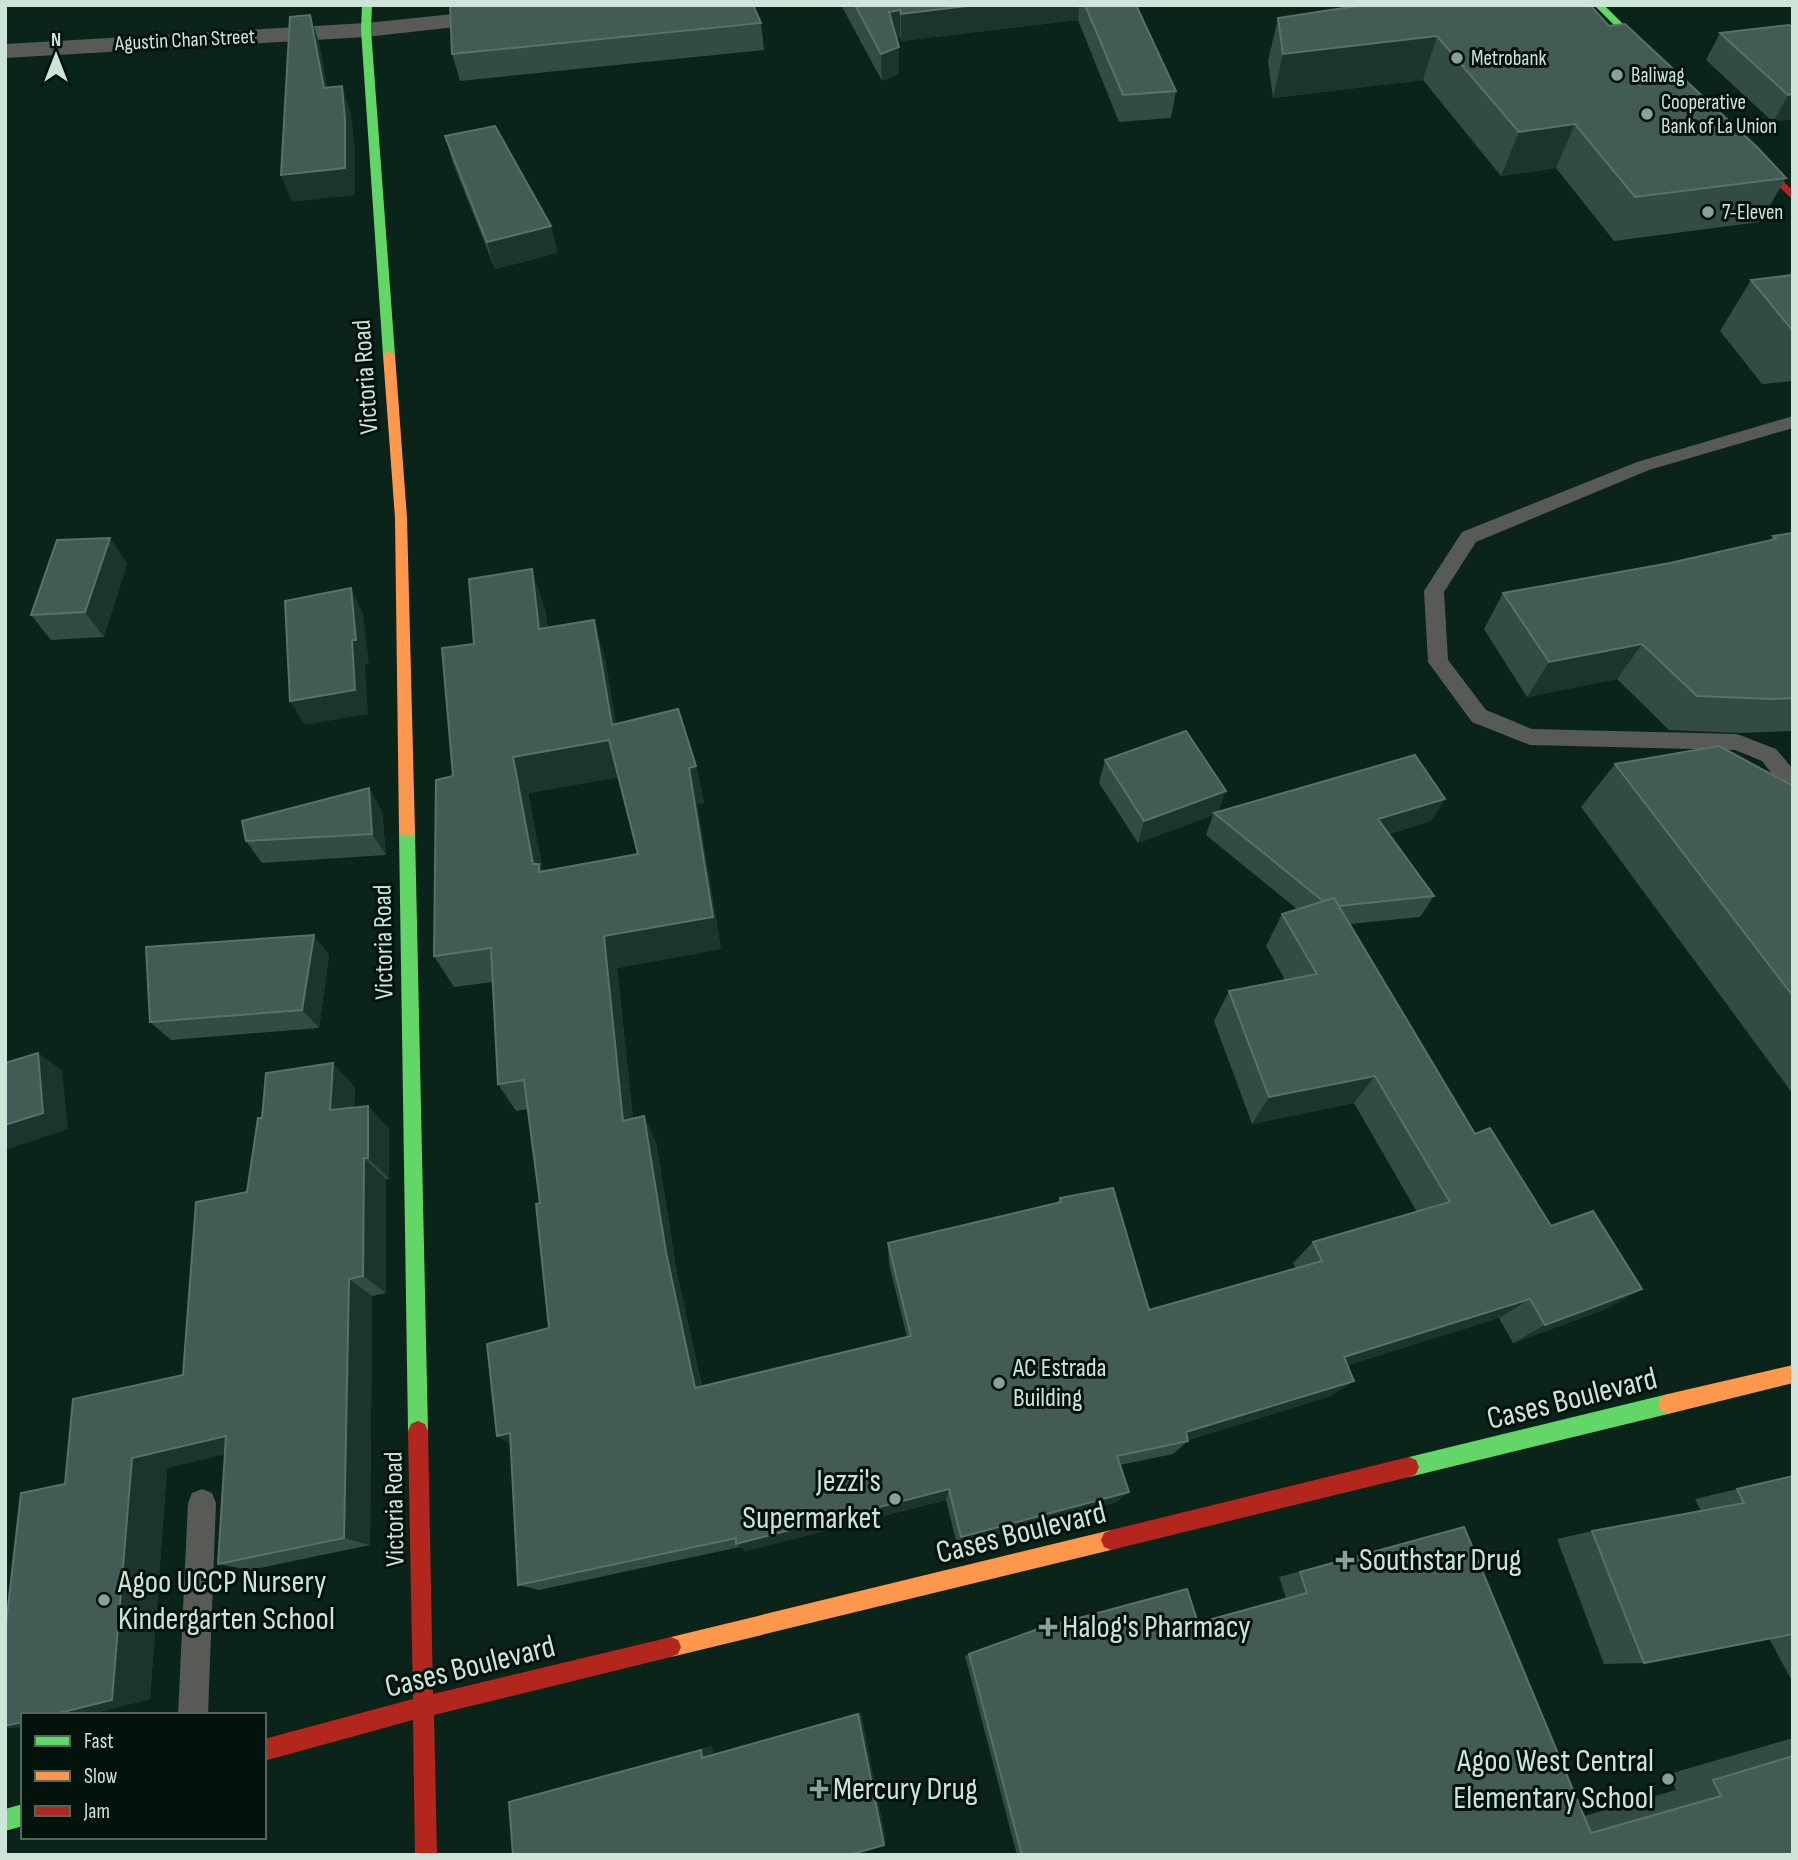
<svg xmlns="http://www.w3.org/2000/svg" width="1798" height="1860" font-family="'Sofia Sans Condensed',sans-serif">
<rect width="100%" height="100%" fill="#0a241a"/>
<g fill="none" stroke-linecap="round" stroke-linejoin="round">
<!-- lane -->
<path fill="#575a55" fill-rule="evenodd" d="M1793 416V428L1649 470 1476 542 1444 592 1448 660 1486 710 1532 729 1737 734 1776 749 1793 769V794L1785 791 1762 761 1735 750 1530 745 1472 722 1428 662 1424 591 1462 532 1637 462Z
M202 1489 212 1493 216 1503 208 1715H178L188 1503 192 1493Z"/>
<!-- street -->
<path fill="#575a55" fill-rule="evenodd" d="M502 9 510 11 513 16 510 21 366 37 5 58V44L366 23Z"/>
<!-- fast -->
<path fill="#63d668" fill-rule="evenodd" d="M362 5H372L371 30 395 355 389 359 383 355 361 30Z
M1594 5H1604L1657 58V62H1651Z
M407 826 412 828 415 832 428 1431 425 1438 418 1441 411 1438 408 1431 399 832 402 828Z
M1668 1394 1675 1397 1678 1404 1675 1411 1668 1414 1409 1477 1402 1474 1399 1467 1402 1460 1409 1457Z
M23 1804V1826L5 1831V1809Z"/>
<!-- slow -->
<path fill="#ff974d" fill-rule="evenodd" d="M389 351 395 355 407 518 415 832 412 836H402L399 832 395 518 383 355Z
M1793 1365V1383L1668 1414 1661 1411 1658 1404 1661 1397 1668 1394Z
M1111 1530 1118 1533 1121 1540 1118 1547 1111 1550 671 1657 664 1654 661 1647 664 1640 671 1637Z"/>
<!-- jam -->
<path fill="#b3261e" fill-rule="evenodd" d="M1741 146H1749L1793 191V200L1741 150Z
M418 1421 425 1424 428 1431 433 1694 671 1637 678 1640 681 1647 678 1654 671 1657 434 1715 437 1855H415L413 1720 264 1761V1739L413 1699 408 1431 411 1424Z
M1409 1457 1416 1460 1419 1467 1416 1474 1409 1477 1111 1550 1104 1547 1101 1540 1104 1533 1111 1530Z"/>
</g>
<!-- wall -->
<path fill="#324b44" fill-rule="evenodd" d="M841 5H1136L1176 91 1171 118 1119 122 1078 20 901 41 900 37 896 38 899 74 882 81Z
M1278 18 1609 26 1786 178 1760 222 1614 241 1556 168 1501 176 1423 80 1273 98 1268 61Z
M761 23 764 50 460 81 452 54Z
M1793 28V119L1773 122 1706 60 1720 33Z
M445 136 551 226 557 253 495 269 453 163Z
M1793 270V381L1762 384 1720 331 1751 280 1789 275Z
M1793 533V731L1741 733 1669 730 1617 679 1527 697 1484 629 1503 593 1670 563 1770 541 1773 536Z
M127 563 104 637 51 640 31 615Z
M545 609 548 628 605 659 616 724 696 766 704 803 697 804 721 949 617 968 633 1118 656 1142 677 1273 702 1387 907 1337 889 1264 888 1243 1058 1202 1060 1198 1149 1310 1296 1268 1293 1263 1313 1242 1417 1212 1354 1103 1252 1124 1214 1021 1229 991 1285 980 1266 946 1282 914 1297 909 1206 835 1213 815 1138 843 1099 783 1105 760 1219 811 1431 821 1389 834 1434 896 1420 917 1350 924 1475 1134 1551 1226 1606 1309 1513 1343 1499 1318 1347 1365 1331 1396 1188 1440V1441L1173 1454 1120 1465 1117 1502 957 1545 946 1500 745 1551 740 1547 539 1590 518 1585 549 1328 540 1203 528 1109 516 1111 498 1084 493 982 454 987 434 956 453 776 474 644ZM619 777 638 854 543 871 528 793Z
M1615 764 1793 786V1094L1581 807Z
M369 788 382 811 386 855 262 863 246 841Z
M329 955 319 1028 171 1040 150 1022Z
M355 1087 354 1108 368 1106 389 1129V1179H386V1293L372 1296 370 1545 250 1570 218 1564 225 1454 167 1468 150 1699 86 1715H23V1727L5 1728V1633L65 1484 183 1375 247 1192Z
M1793 1476V1683L1769 1638 1644 1663 1604 1664 1557 1539 1592 1531 1701 1511 1695 1499Z
M1464 1527 1584 1816 1676 1790 1669 1774 1793 1738V1855H1017L965 1656 1038 1629 1198 1622 1286 1598 1279 1577Z
M861 1713 885 1836 884 1845 531 1796 712 1746 713 1754Z"/>
<!-- shaded-wall -->
<path fill="#1b342d" d="M975 5H1079L1078 20 901 41V14Z
M900 10V37L889 39V12Z
M310 15 319 42 333 116 324 88Z
M1437 36 1423 80 1273 98 1283 54Z
M899 47V74L882 81 881 54Z
M342 86 351 113 355 148V195L292 202 281 175Z
M1793 94V119L1773 122 1788 95Z
M1575 124 1556 168 1501 176 1519 132Z
M551 226 557 253 495 269 487 242Z
M110 538 127 563 104 637 85 612Z
M532 569 545 609 553 668 539 629Z
M351 588 363 613 369 664 365 665 368 714 305 725 290 701Z
M594 620 605 659 623 762 612 725Z
M1642 644 1617 679 1527 697 1549 662Z
M609 740 620 777 528 793 548 898 533 864 513 757Z
M696 766 704 803 697 804 721 949 617 968 636 1146 623 1121 604 936 689 768Z
M369 788 382 811 386 855 372 834Z
M1226 791 1218 814 1214 813 1213 815 1138 843 1144 821Z
M1445 799 1431 821 1365 841 1378 819Z
M314 935 329 955 319 1028 302 1010Z
M38 1053 62 1070 68 1129 5 1150V1125Z
M333 1063 355 1087 352 1133 330 1110Z
M1375 1076 1354 1103 1252 1124 1269 1097Z
M368 1106 389 1129V1179L368 1158Z
M644 1116 656 1142 677 1273 705 1403 695 1388 666 1252Z
M364 1158 386 1179V1293L363 1276Z
M349 1279 372 1296 370 1545 344 1538Z
M1642 1289 1606 1309 1513 1343 1545 1325Z
M1530 1299 1499 1318 1321 1374 1344 1357Z
M1354 1381 1331 1396 1171 1445 1186 1432Z
M510 1433 518 1449 497 1436Z
M226 1436 256 1447 167 1468 150 1699 86 1715H51L132 1458Z
M949 1489 946 1500 745 1551 736 1544Z
M1129 1492 1117 1502 957 1545 961 1537Z
M861 1713 885 1836 884 1845 858 1714Z
M23 1722V1727L5 1728V1726Z
M712 1746 713 1754 702 1758 701 1750Z"/>
<!-- building -->
<path fill="#425b54" stroke="#587169" stroke-width="2" fill-rule="evenodd" d="M450 5H753L761 23 452 54Z
M855 5H975L901 14 900 10 889 12 899 47 881 54Z
M1085 5H1136L1176 91 1123 95Z
M1363 5H1590L1609 26 1625 24 1757 147 1786 178 1635 197 1575 124 1519 132 1437 36 1283 54 1278 18Z
M310 15 324 88 342 86 345 120V168L281 175 290 17Z
M1789 25 1793 28V94L1788 95 1720 33Z
M495 126 551 226 487 242 445 136Z
M1793 275V331L1751 280Z
M1793 533V698L1771 699 1697 696 1642 644 1549 662 1503 593 1670 563 1776 539 1773 536Z
M110 538 85 612 31 615 57 540Z
M532 569 539 629 594 620 612 725 678 709 696 766 689 768 713 917 604 936 623 1121 644 1116 666 1252 695 1388 911 1336 888 1243 1061 1202 1060 1198 1113 1188 1149 1310 1322 1261 1313 1242 1450 1202 1375 1076 1269 1097 1229 991 1317 974 1282 914 1334 898 1475 1134 1490 1128 1551 1226 1593 1211 1642 1289 1545 1325 1530 1299 1344 1357 1354 1381 1186 1432 1188 1441 1117 1456 1129 1492 961 1537 949 1489 736 1544V1538L518 1585 510 1433 497 1436 487 1344 549 1328 536 1204 540 1203 524 1080 498 1084 491 948 434 956 436 780 453 776 442 648 474 644 469 579ZM609 740 638 854 539 872V864H533L513 757Z
M351 588 356 640H352L355 690 290 701 285 601Z
M1186 731 1226 791 1144 821 1105 760Z
M1719 746 1793 786V996L1615 764Z
M1415 755 1445 799 1378 819 1434 896 1339 906 1334 898 1323 901 1214 813Z
M369 788 372 834 246 841 242 821Z
M314 935 302 1010 150 1022 146 947Z
M38 1053 43 1113 5 1125V1063Z
M333 1063 330 1110 368 1106V1158H364L363 1276 349 1279 344 1538 218 1564 226 1436 132 1458 112 1700 51 1715H23V1722L5 1726V1633L21 1493 65 1484 73 1399 183 1375 196 1202 247 1192 258 1118H262L266 1073Z
M1793 1476V1634L1644 1663 1592 1531 1744 1503 1737 1489Z
M1464 1527 1591 1833 1721 1796 1713 1780 1793 1756V1855H1022L969 1654 1038 1629 1187 1589 1198 1623 1307 1593 1300 1572Z
M858 1714 884 1845 849 1855H513L509 1802 701 1750 702 1758Z"/>
<!-- markers -->
<g fill="#89a196" stroke="#03130b" stroke-width="2.5">
<circle cx="1457" cy="58" r="7"/>
<circle cx="1617" cy="75" r="7"/>
<circle cx="1647" cy="114" r="7"/>
<circle cx="1708" cy="212" r="7"/>
<circle cx="999" cy="1383" r="7"/>
<circle cx="895" cy="1499" r="7"/>
<path d="M1341.5 1549.5h7v7h7v7h-7v7h-7v-7h-7v-7h7z"/>
<circle cx="104" cy="1600" r="7"/>
<path d="M1044.5 1616.5h7v7h7v7h-7v7h-7v-7h-7v-7h7z"/>
<circle cx="1668" cy="1779" r="7"/>
<path d="M815.5 1778.5h7v7h7v7h-7v7h-7v-7h-7v-7h7z"/>
</g>
<g text-anchor="middle" dominant-baseline="central" stroke-width="6" stroke-linejoin="round" paint-order="stroke">
<!-- far-street labels -->
<g font-size="21" fill="#cde5d8" stroke="#03130b">
<text transform="translate(185 40) rotate(-3)">Agustin Chan Street</text>
</g>
<!-- far-poi labels -->
<g font-size="21" fill="#cde5d8" stroke="#03130b" text-anchor="start">
<text x="1471" y="58">Metrobank</text>
<text x="1631" y="75">Baliwag</text>
<text x="1661" y="102">Cooperative<tspan x="1661" dy="24">Bank of La Union</tspan></text>
<text x="1722" y="212">7-Eleven</text>
</g>
<!-- street labels -->
<g font-size="26" fill="#cde5d8" stroke="#03130b">
<text transform="translate(366 377) rotate(-94)">Victoria Road</text>
<text transform="translate(384 942) rotate(-91)">Victoria Road</text>
<text transform="translate(395 1509) rotate(-91)">Victoria Road</text>
</g>
<!-- poi labels -->
<g font-size="26" fill="#cde5d8" stroke="#03130b" text-anchor="start">
<text x="1013" y="1368">AC Estrada<tspan x="1013" dy="30">Building</tspan></text>
</g>
<!-- near-street labels -->
<g font-size="32" fill="#cde5d8" stroke="#03130b">
<text transform="translate(1572 1399) rotate(-14)">Cases Boulevard</text>
<text transform="translate(1021 1533) rotate(-14)">Cases Boulevard</text>
<text transform="translate(470 1667) rotate(-14)">Cases Boulevard</text>
</g>
<!-- near-poi labels -->
<g font-size="32" fill="#cde5d8" stroke="#03130b" text-anchor="start">
<text x="881" y="1481" text-anchor="end">Jezzi's<tspan x="881" dy="37">Supermarket</tspan></text>
<text x="1359" y="1560">Southstar Drug</text>
<text x="118" y="1582">Agoo UCCP Nursery<tspan x="118" dy="37">Kindergarten School</tspan></text>
<text x="1062" y="1627">Halog's Pharmacy</text>
<text x="1654" y="1761" text-anchor="end">Agoo West Central<tspan x="1654" dy="37">Elementary School</tspan></text>
<text x="833" y="1789">Mercury Drug</text>
</g>
</g>
<!-- border -->
<rect width="1798" height="1860" fill="none" stroke="#cde5d8" stroke-width="14"/>
<!-- legend -->
<rect x="21" y="1713" width="245" height="126" fill="#03130b" stroke="#54675d" stroke-width="2"/>
<rect x="35" y="1736" width="35" height="10" fill="#63d668" stroke="#54675d" stroke-width="2"/>
<text x="84" y="1748" font-size="21" fill="#cde5d8">Fast</text>
<rect x="35" y="1771" width="35" height="10" fill="#ff974d" stroke="#54675d" stroke-width="2"/>
<text x="84" y="1783" font-size="21" fill="#cde5d8">Slow</text>
<rect x="35" y="1806" width="35" height="10" fill="#b3261e" stroke="#54675d" stroke-width="2"/>
<text x="84" y="1818" font-size="21" fill="#cde5d8">Jam</text>
<!-- north arrow -->
<g transform="translate(56 56)" stroke="#03130b" stroke-width="5" paint-order="stroke">
<path d="M0-5L12 26L0 18L-12 26Z" fill="#cde5d8"/>
<text y="-10" font-size="19" font-weight="bold" text-anchor="middle" fill="#cde5d8">N</text>
</g>
</svg>
